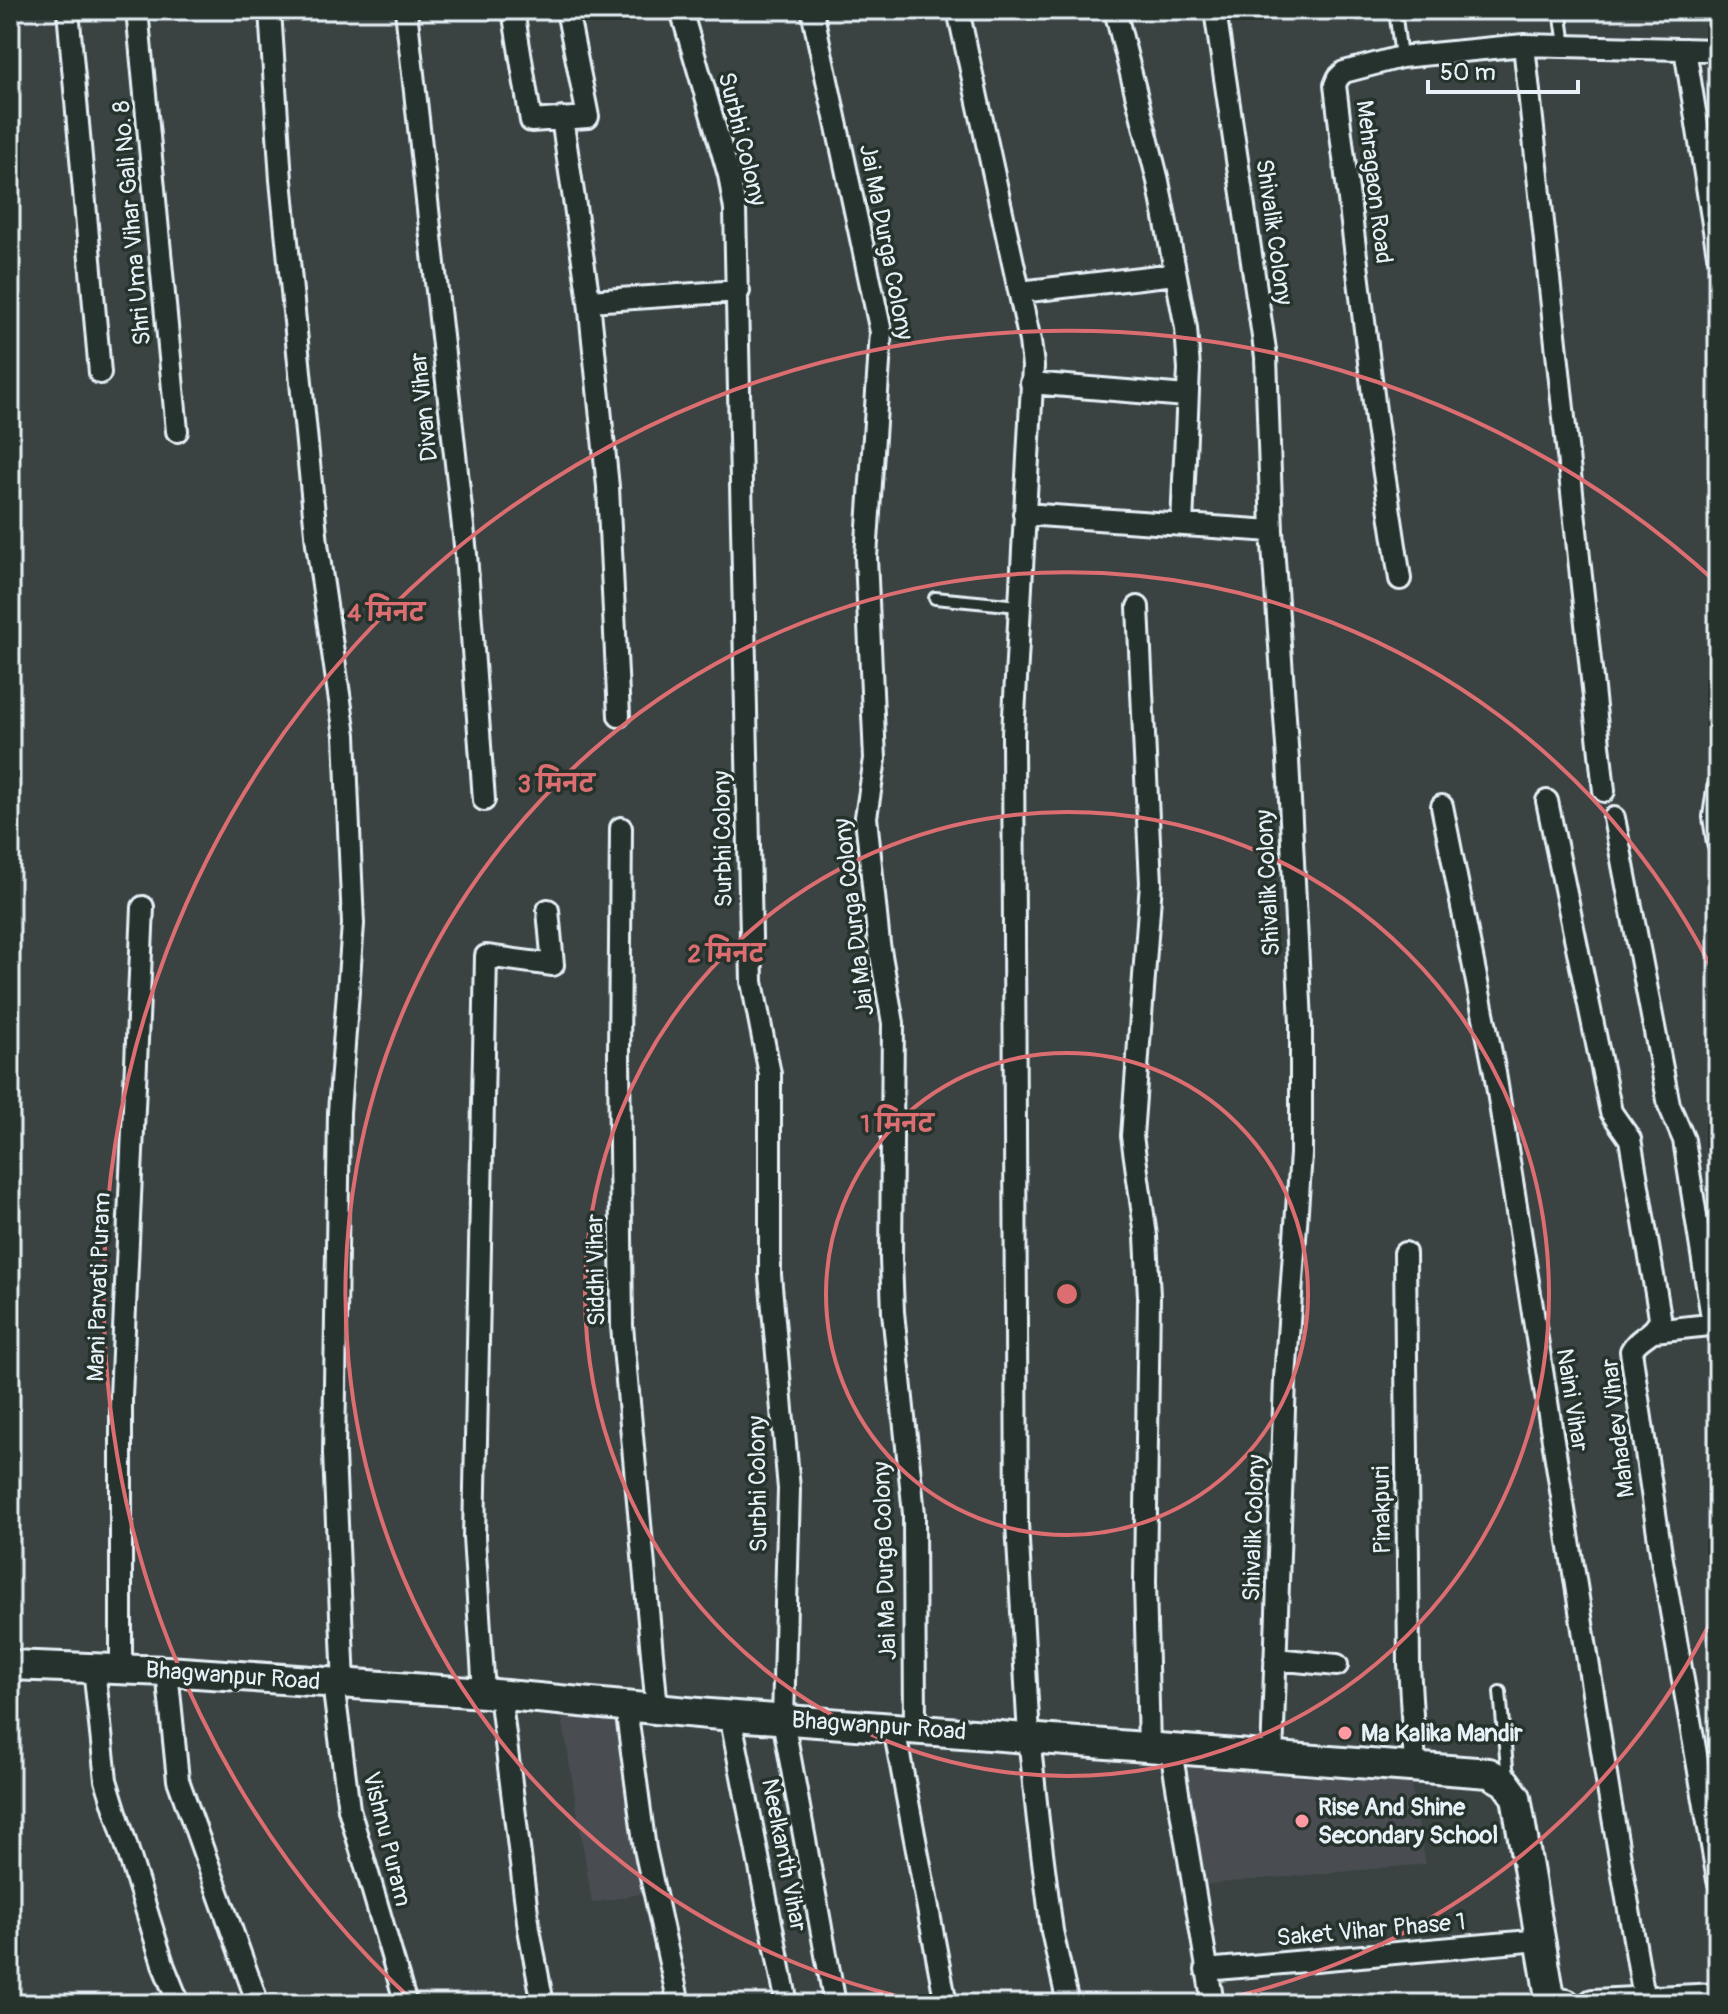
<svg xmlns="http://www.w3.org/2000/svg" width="1728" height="2014" font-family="Pangolin,'Playpen Sans Deva',sans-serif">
<rect width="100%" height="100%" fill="#3a4342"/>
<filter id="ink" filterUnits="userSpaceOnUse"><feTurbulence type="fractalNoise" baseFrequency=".0125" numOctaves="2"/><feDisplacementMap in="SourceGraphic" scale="16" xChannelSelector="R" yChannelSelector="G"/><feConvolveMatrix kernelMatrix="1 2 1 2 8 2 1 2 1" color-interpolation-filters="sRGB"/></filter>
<g filter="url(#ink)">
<!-- built -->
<path fill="#484e51" d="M561 1710 616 1714 645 1893 592 1903Z
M1178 1763 1293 1771 1295 1777 1311 1778 1314 1773 1409 1775 1426 1864 1197 1885Z"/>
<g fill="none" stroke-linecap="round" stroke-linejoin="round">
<defs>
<path id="lane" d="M1395 10 1401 57
M1560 10 1565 45
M935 598 1019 606
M1500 1692 1508 1778"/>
<path id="street" d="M68 10 100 373
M137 10 177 431
M270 10 281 180 317 544 345 735 353 924 339 1112 334 1454 344 1684
M406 10 466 554 484 800
M513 10 531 121 588 117 567 10
M681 10 729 175 735 209 752 982 770 1074V1275L789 1489 783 1720 835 2004
M812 10 881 332 866 557 875 759 866 817 879 944 893 1023 891 1259 893 1312 914 1514 915 1729
M958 10 1030 341 1033 366 1013 734 1017 1523 1029 1737 1038 1821 1052 1931 1068 2004
M1115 10 1158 181 1186 328 1189 369 1182 524
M1215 10 1266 357 1272 531 1288 760 1301 1023V1154L1285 1379 1272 1758
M1524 45 1604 791
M1685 49 1718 255
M562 118 589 301 608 487 619 716
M1020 292 1175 274
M589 301 739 291
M1031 383 1186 396
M1024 514 1272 531
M1400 579 1377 427 1335 85 1338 78 1344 72 1401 57 1524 45 1718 50
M1138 607 1151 883 1132 1136 1146 1236 1149 1297 1145 1581 1149 1748
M1718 789 1714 817 1718 843
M1547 801 1611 1112 1630 1139 1660 1317C1657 1335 1638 1336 1631 1351L1662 1560 1718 1880
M1442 806 1495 1073 1609 1794 1645 2003
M1614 818 1669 1105 1684 1140 1713 1324
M621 828 619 1056 622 1326 657 1709
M1405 1253 1409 1664 1415 1766
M1654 1331 1718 1324
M1275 1659 1337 1665
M94 1668 106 1780 164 1967 179 2004
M121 1668V1397L143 907
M167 1671 178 1780 258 2004
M333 1683 349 1809 406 2004
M484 1693 474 1537 486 956 553 965 548 910
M500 1694 529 1929 543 2004
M626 1707 645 1849 679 2004
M730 1715 787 2004
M894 1728 946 2004
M1171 1750 1213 2004
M1206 1970 1540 1940"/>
<path id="secondary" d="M10 1665 167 1671 484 1693 709 1714 1489 1773 1505 1782 1516 1797 1550 1997 1558 2003 1566 2004
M1593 2004 1718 1998"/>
</defs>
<!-- lane casing -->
<use href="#lane" stroke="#e8f1f8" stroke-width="16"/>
<!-- street casing -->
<use href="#street" stroke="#e8f1f8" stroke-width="26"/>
<!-- secondary casing -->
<use href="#secondary" stroke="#e8f1f8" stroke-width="34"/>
<!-- lane -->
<use href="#lane" stroke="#26332d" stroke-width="10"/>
<!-- street -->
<use href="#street" stroke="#26332d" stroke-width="20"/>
<!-- secondary -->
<use href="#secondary" stroke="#26332d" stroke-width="28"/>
</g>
</g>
<!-- distance rings -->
<g fill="none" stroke="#dc6e71" stroke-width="4">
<circle cx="1067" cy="1294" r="241"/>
<circle cx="1067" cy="1294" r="482"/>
<path d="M1716 1611A722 722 0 0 1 1199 2004M935 2004A722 722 0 1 1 1716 977"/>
<path d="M416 2004A963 963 0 1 1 1718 584"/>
</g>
<!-- markers -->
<g fill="#ff9aa2" stroke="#26332d" stroke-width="3">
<circle cx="1345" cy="1733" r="8"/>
<circle cx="1302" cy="1821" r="8"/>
</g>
<g text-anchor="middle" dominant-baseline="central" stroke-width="7" stroke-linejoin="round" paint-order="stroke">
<!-- street labels -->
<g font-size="24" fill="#e8f1f8" stroke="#26332d">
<text transform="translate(742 139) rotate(76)">Surbhi Colony</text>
<text transform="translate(1374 182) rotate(83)">Mehragaon Road</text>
<text transform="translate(132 223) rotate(-95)">Shri Uma Vihar Gali No. 8</text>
<text transform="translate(1274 232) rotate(82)">Shivalik Colony</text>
<text transform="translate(886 242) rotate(79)">Jai Ma Durga Colony</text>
<text transform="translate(424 407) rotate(-96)">Divan Vihar</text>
<text transform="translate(723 839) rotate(-91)">Surbhi Colony</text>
<text transform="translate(1268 883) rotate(-93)">Shivalik Colony</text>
<text transform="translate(854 917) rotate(-97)">Jai Ma Durga Colony</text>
<text transform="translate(596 1270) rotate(-91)">Siddhi Vihar</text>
<text transform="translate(99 1287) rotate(-88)">Mani Parvati Puram</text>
<text transform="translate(1572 1400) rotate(81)">Naini Vihar</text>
<text transform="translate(1618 1428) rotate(-97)">Mahadev Vihar</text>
<text transform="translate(758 1484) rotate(-91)">Surbhi Colony</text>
<text transform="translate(1382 1510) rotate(-91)">Pinakpuri</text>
<text transform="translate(1254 1528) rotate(-88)">Shivalik Colony</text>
<text transform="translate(885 1561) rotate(-92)">Jai Ma Durga Colony</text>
<text transform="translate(233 1676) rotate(4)">Bhagwanpur Road</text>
<text transform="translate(879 1726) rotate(4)">Bhagwanpur Road</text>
<text transform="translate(387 1839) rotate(76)">Vishnu Puram</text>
<text transform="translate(784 1855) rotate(79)">Neelkanth Vihar</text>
<text transform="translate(1371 1930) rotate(-5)">Saket Vihar Phase 1</text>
</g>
<!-- poi labels -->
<g font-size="24" font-weight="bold" fill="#e8f1f8" stroke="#26332d" text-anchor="start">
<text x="1361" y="1733">Ma Kalika Mandir</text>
<text x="1318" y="1807">Rise And Shine<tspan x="1318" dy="28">Secondary School</tspan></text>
</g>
</g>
<circle cx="1067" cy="1294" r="12" fill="#dc6e71" stroke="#26332d" stroke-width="4"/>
<g font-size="24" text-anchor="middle" font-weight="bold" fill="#dc6e71" stroke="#26332d" stroke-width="7" stroke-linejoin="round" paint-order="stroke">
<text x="386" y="621">4 मिनट</text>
<text x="556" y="792">3 मिनट</text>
<text x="726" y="962">2 मिनट</text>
<text x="897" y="1132">1 मिनट</text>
</g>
<!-- margin -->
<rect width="1728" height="2014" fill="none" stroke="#26332d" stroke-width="40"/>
<rect x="20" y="20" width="1688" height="1974" fill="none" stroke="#e8f1f8" stroke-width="3" filter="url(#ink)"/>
<!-- scale -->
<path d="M1428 80v12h150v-12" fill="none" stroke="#e8f1f8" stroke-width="4"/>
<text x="1440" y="80" font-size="24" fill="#e8f1f8" stroke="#26332d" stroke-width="6" paint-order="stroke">50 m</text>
</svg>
